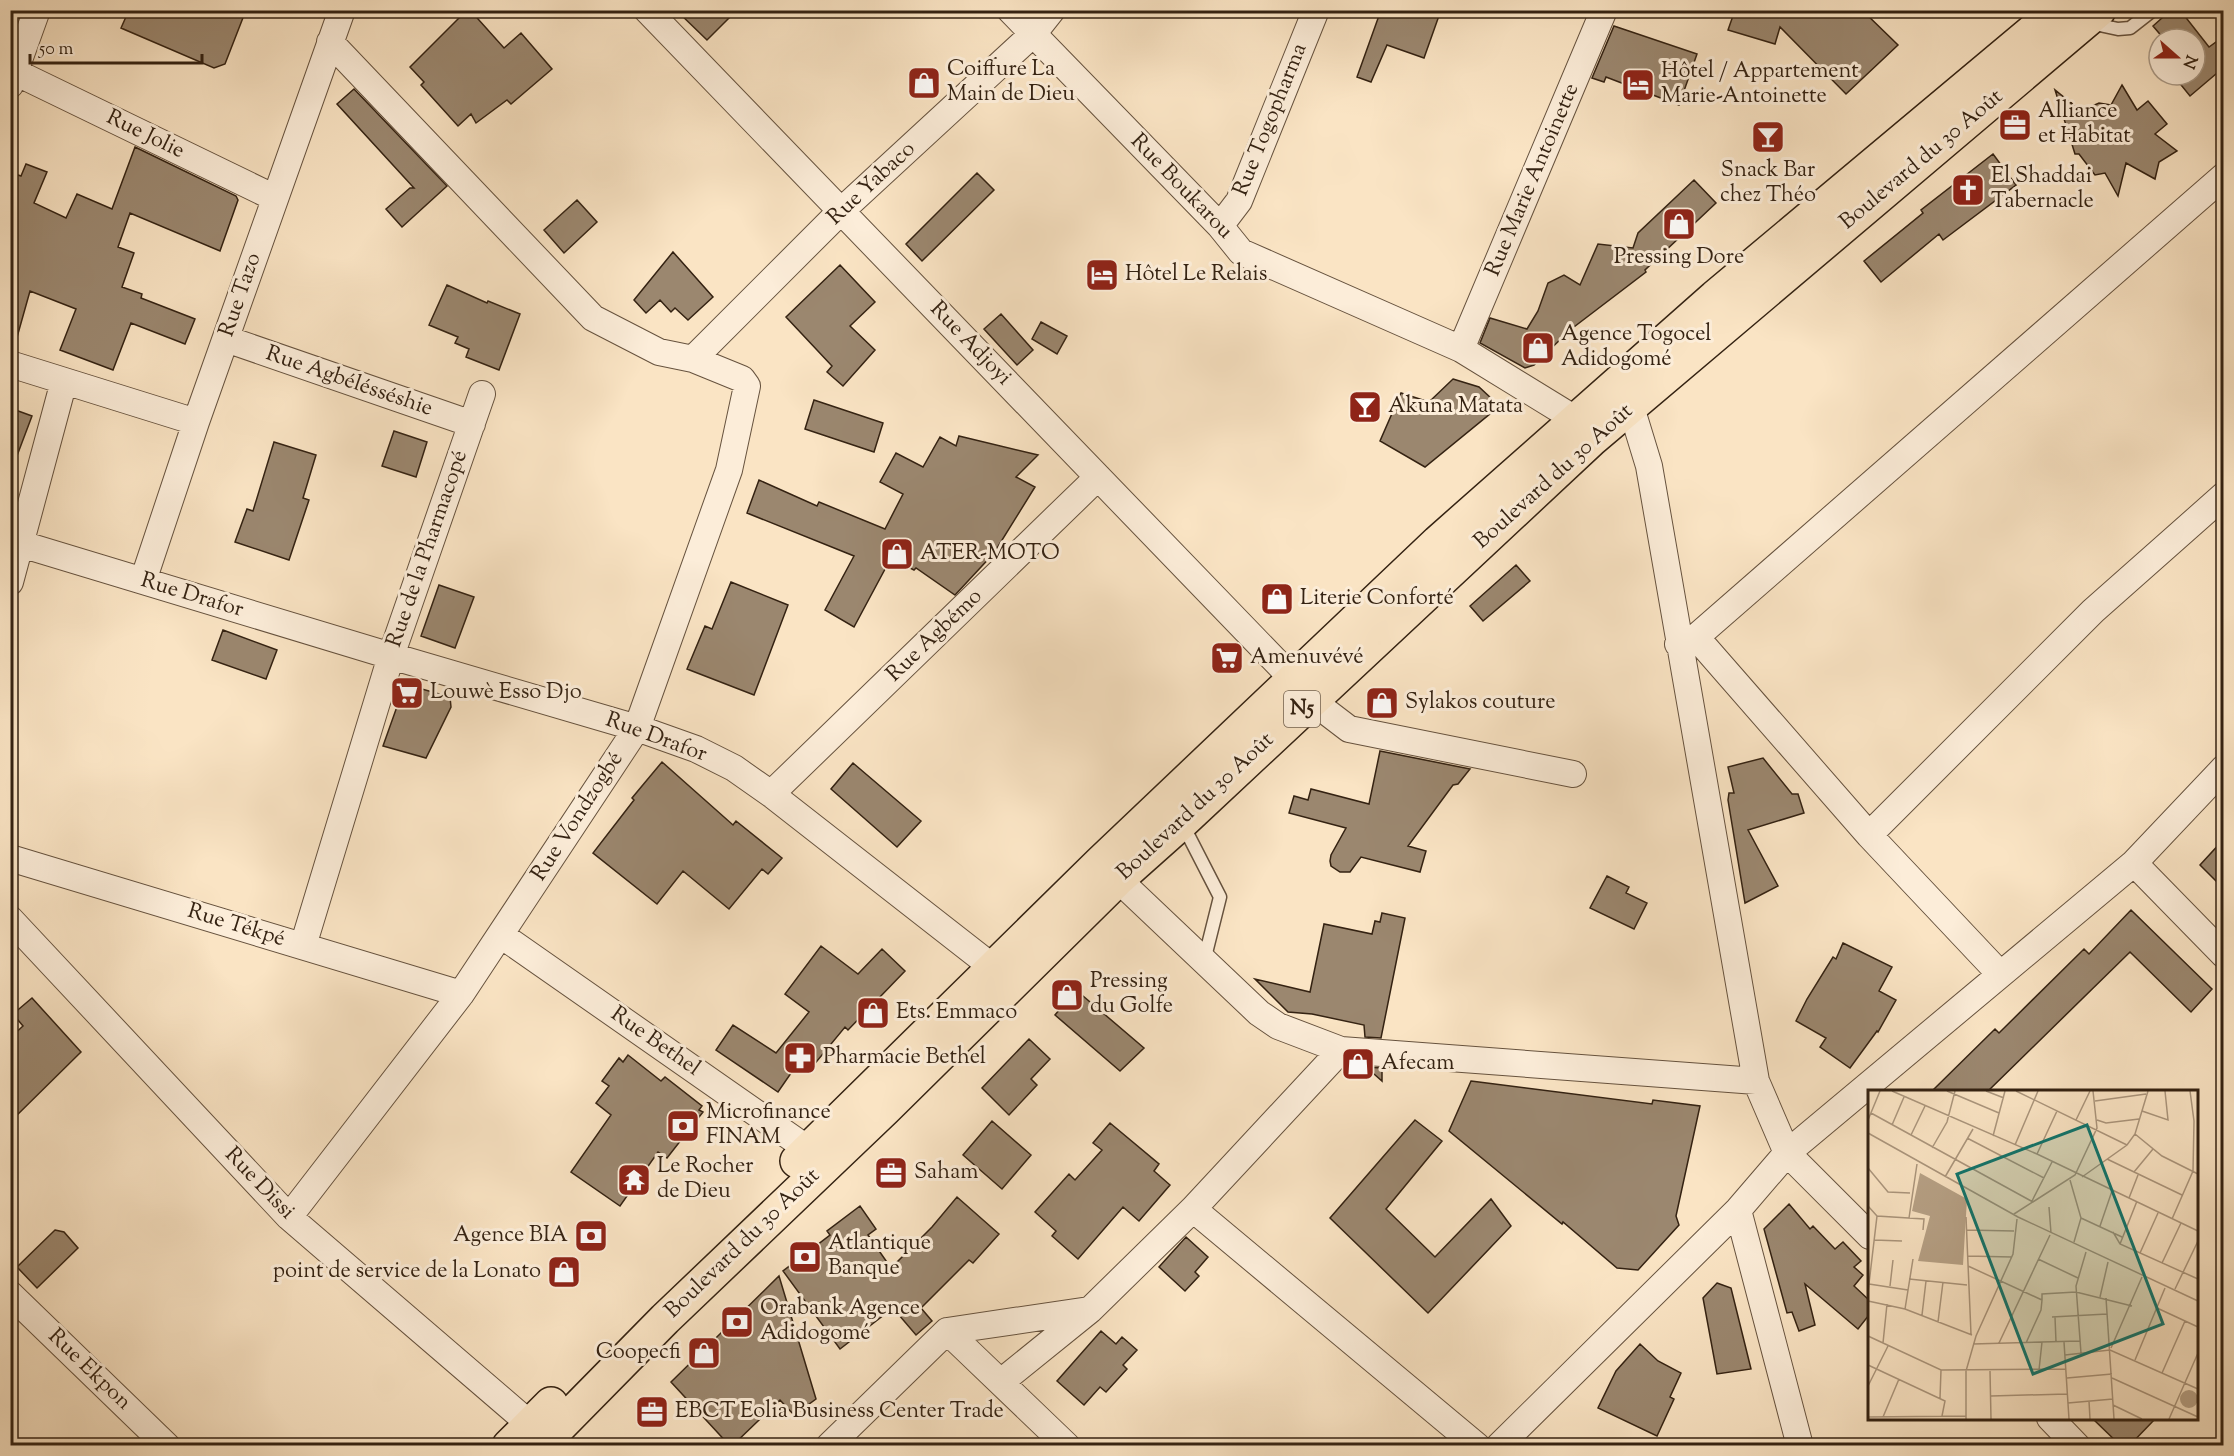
<svg xmlns="http://www.w3.org/2000/svg" width="2234" height="1456" font-family="'Sorts Mill Goudy',serif">
<rect width="100%" height="100%" fill="#fae4c4"/>
<filter id="stains"><feTurbulence type="fractalNoise" baseFrequency=".00333" numOctaves="4"/><feColorMatrix values="0 0 0 0 .2 0 0 0 0 .09 0 0 0 0 .02 0 0 0 .5 -.17"/></filter>
<radialGradient id="worn" r=".72"><stop offset=".6" stop-color="#630" stop-opacity="0"/><stop offset="1" stop-color="#630" stop-opacity=".3"/></radialGradient>
<!-- building -->
<path fill="#9b876f" stroke="#342212" stroke-width="1.5" d="M129 10H246L225 64 214 68 121 28Z
M467 10H470L504 48 521 33 552 69 511 104 507 100 476 123 471 114 458 126 421 85 424 82 410 67Z
M676 10H737L707 40Z
M1381 10H1441L1424 58 1387 45 1371 82 1357 77Z
M1735 10H1862L1898 45 1846 94 1780 27 1775 44 1728 30Z
M2171 10H2180L2209 47 2223 37V68L2190 96 2173 75H2195V39H2164L2153 26Z
M1614 26 1697 54 1679 105 1606 77 1604 82 1592 78Z
M2122 85 2137 110 2148 101 2167 124 2155 134 2177 151 2159 162 2155 179 2126 163 2118 196 2105 173 2095 175 2079 154H2075L2055 90 2081 111 2099 103 2111 105Z
M354 89 447 186 402 227 386 209 410 188H414L337 104Z
M135 147 236 196 238 200 220 251 130 213 118 247 134 253 122 287 142 294 141 298 195 319 185 344 131 323 113 370 60 350 76 309 30 291 16 341 10 340V184L15 174 21 176 26 164 47 172 34 203 66 218 77 194 112 209Z
M1993 154 2016 185 1943 240 1939 234 1881 282 1864 261 1923 213 1921 210Z
M977 173 994 190 922 261 906 244Z
M1694 180 1716 203 1645 270 1646 272 1570 330 1534 365 1525 368 1480 343 1490 318 1527 329 1538 311 1548 283 1564 275 1580 285 1598 244 1633 248 1638 233Z
M577 200 597 222 564 253 544 230Z
M673 252 713 297 688 320 675 308 671 312 660 300 646 313 634 300Z
M840 265 875 302 850 326 875 350 843 386 827 372 832 366 786 317Z
M447 285 487 303 488 301 520 314 499 370 466 357 469 349 455 343 458 337 429 325Z
M1001 314 1033 350 1017 365 984 329Z
M1041 322 1067 336 1057 354 1032 339Z
M1453 379 1479 387 1492 399 1491 413 1425 467 1380 441 1401 393 1429 402Z
M814 400 883 423 874 452 805 429Z
M10 408 32 416 12 469H10Z
M394 431 427 442 416 477 382 466Z
M959 436 1038 455 1016 477 1035 487 994 553 955 595 916 568 914 570 891 558 854 627 825 610 854 556 747 513 759 480 817 506 819 502 885 529 903 494 880 482 896 453 923 467 940 437 956 446Z
M274 442 316 455 303 498 309 500 289 560 235 542 247 509 253 511Z
M1516 565 1530 581 1483 621 1470 606Z
M731 582 788 605 754 695 687 669 705 626 712 629Z
M439 585 474 597 455 648 421 636Z
M223 630 277 650 266 679 212 660Z
M408 685 450 697 451 707 426 758 383 746 399 701 394 699 396 690Z
M1380 751 1470 769 1458 784 1453 785 1408 846 1426 851 1420 872 1361 857 1350 872H1340L1331 866 1330 861 1331 855 1346 828 1289 813 1294 796 1308 800 1311 789 1369 804Z
M1763 758 1792 794H1798L1804 813 1748 830 1778 886 1745 903 1728 800 1729 793H1734L1728 767Z
M662 762 733 825 736 821 782 858 768 874 762 869 729 909 683 871 657 904 593 853 634 800 632 798Z
M853 763 921 821 897 847 831 789Z
M2223 840V888L2200 865Z
M1607 876 1629 887 1626 893 1647 903 1634 929 1590 908Z
M2131 910 2212 989 2191 1012 2130 952 1987 1092H1931L1995 1029 1999 1033 2084 949 2089 954Z
M1382 913 1405 918 1381 1038 1365 1037 1364 1025 1312 1014 1288 1012 1255 979 1310 992 1324 924 1372 934 1375 921 1380 922Z
M1843 943 1892 967 1879 991 1896 1000 1878 1032 1877 1031 1850 1068 1820 1047 1826 1038 1796 1021 1807 999 1833 957 1836 959Z
M821 946 858 974 882 949 905 971 848 1030 845 1027 808 1072 798 1063 778 1092 716 1050 733 1025 776 1053 809 1012 785 994Z
M1076 990 1144 1048 1120 1071 1055 1015Z
M32 998 81 1052 10 1122V1038L23 1026 13 1014Z
M1029 1039 1050 1059 1031 1079 1037 1085 1009 1115 982 1088Z
M628 1055 661 1081 665 1077 702 1106 699 1110 703 1112 667 1158 658 1152 620 1206 571 1172 611 1115 596 1103 609 1086 602 1081 619 1058 623 1062Z
M1365 1067 1382 1068V1081L1374 1074 1369 1075V1070Z
M1471 1081 1652 1104 1653 1100 1700 1106 1676 1216 1679 1225 1638 1270 1617 1268 1563 1222 1562 1224 1449 1131Z
M1415 1120 1442 1141 1386 1209 1435 1257 1491 1199 1511 1226 1428 1313 1330 1218Z
M992 1121 1031 1155 1002 1189 963 1155Z
M1110 1123 1159 1164 1154 1171 1170 1185 1139 1221 1123 1207 1078 1259 1052 1236 1056 1231 1035 1212 1069 1174 1075 1180 1102 1150 1093 1143Z
M957 1197 999 1234 973 1263 969 1260 921 1308 932 1321 916 1335 893 1308 840 1349 783 1271 830 1235 827 1231 860 1206 876 1229 868 1235 891 1268 932 1227Z
M1789 1204 1810 1229 1813 1226 1835 1249 1843 1242 1861 1261 1854 1267 1863 1275 1854 1286 1869 1300V1315L1858 1329 1805 1284 1815 1325 1799 1331 1792 1312 1787 1313 1764 1229Z
M55 1230 64 1232 78 1248 37 1288 17 1267Z
M1186 1237 1208 1257 1195 1272 1199 1276 1185 1291 1159 1267Z
M779 1276 816 1399 794 1415 780 1400 732 1446H730L671 1382Z
M1717 1283 1731 1288 1751 1369 1717 1374 1703 1298Z
M1101 1331 1116 1344 1122 1337 1137 1350 1123 1365 1127 1369 1106 1392 1100 1387 1084 1405 1057 1381Z
M1640 1344 1658 1361 1681 1373 1670 1397 1674 1399 1657 1436 1598 1408 1616 1371Z
M2093 1419H2155L2129 1446H2121Z"/>
<g fill="none" stroke-linecap="round" stroke-linejoin="round">
<defs>
<path id="service" d="M2090 23 2118 29 2130 28 2153 10
M1182 823 1220 897 1204 961"/>
<path id="minor" d="M647 10 1292 678
M1010 10 1220 226 1241 252 1461 349 1575 419
M15 72 275 198
M10 85 37 10
M1220 226 1239 201 1316 10
M226 339 472 424
M1461 349 1604 10
M693 359 841 211 1033 34 1052 10
M10 364 196 422
M1631 407 1649 466 1756 1081 1787 1153 1870 1236
M21 544 391 656 637 728 696 749 734 768 771 794 995 969
M143 581 196 422 342 10
M10 582 64 381
M1696 637 1869 835 2000 974
M1678 644 1696 637 2224 176
M1311 700 1349 729 1573 774
M771 794 1098 477
M1869 835 2093 611 2224 495
M10 858 461 994
M2134 863 2224 955
M1104 866 1259 1013 1278 1026 1341 1050 1756 1081
M10 919 289 1217 531 1425
M501 935 809 1150
M303 946 391 656 482 394
M1193 1209 1477 1446
M1738 1210 1800 1446
M289 1217 461 994 637 728 729 470 747 386 742 379 693 359 659 352 593 318 330 42
M10 1294 167 1446
M947 1331 1067 1446
M1001 1382 1090 1310 1193 1209 1341 1050
M2050 1418 2077 1446
M829 1446 947 1331 1089 1310
M1499 1446 1738 1210 1787 1153 2134 863 2224 768"/>
<path id="trunk" d="M797 1161 1101 862 1438 542 1715 297 2058 10
M509 1446 551 1404
M540 1446 665 1319 885 1109 1117 880 1181 823 1591 440 2099 10"/>
</defs>
<!-- service casing -->
<use href="#service" stroke="#66523e" stroke-width="15"/>
<!-- minor casing -->
<use href="#minor" stroke="#66523e" stroke-width="28"/>
<!-- trunk casing -->
<use href="#trunk" stroke="#342212" stroke-width="36"/>
<!-- service -->
<use href="#service" stroke="#fcedd9" stroke-width="12"/>
<!-- minor -->
<use href="#minor" stroke="#fcedd9" stroke-width="26"/>
<!-- trunk -->
<use href="#trunk" stroke="#fae4c4" stroke-width="33"/>
</g>
<!-- icons -->
<defs>
<symbol id="shop-square" viewBox="-11 -11 22 22"><rect x="-9" y="-9" width="18" height="18" rx="4" fill="#8f2418" stroke="#fcedd9"/><path d="M-5-2.5h2.3a2.7 3.5 0 0 1 5.4 0H5L5.5 6h-11ZM-1.5-2.5h3a1.5 2.3 0 0 0-3 0Z" fill="#fff"/></symbol>
<symbol id="hotel-square" viewBox="-11 -11 22 22"><rect x="-9" y="-9" width="18" height="18" rx="4" fill="#8f2418" stroke="#fcedd9"/><path d="M-6-4.5h1.5V1H6V5H4.5V3h-9V5H-6ZM-4 0a1.8 1.8 0 1 1 3.6 0ZM.5 0V-2.5h3Q6-2.5 6 0Z" fill="#fff"/></symbol>
<symbol id="office-square" viewBox="-11 -11 22 22"><rect x="-9" y="-9" width="18" height="18" rx="4" fill="#8f2418" stroke="#fcedd9"/><path d="M-6-3h4V-5.5h4V-3h4V5H-6ZM-1-4.5V-3h2v-1.5ZM-6 0V1H6V0Z" fill="#fff"/></symbol>
<symbol id="bar-square" viewBox="-11 -11 22 22"><rect x="-9" y="-9" width="18" height="18" rx="4" fill="#8f2418" stroke="#fcedd9"/><path d="M-6-5H6L.8 .8V4.5H3.5V6h-7V4.5H-.8V.8Z" fill="#fff"/></symbol>
<symbol id="church-square" viewBox="-11 -11 22 22"><rect x="-9" y="-9" width="18" height="18" rx="4" fill="#8f2418" stroke="#fcedd9"/><path d="M-1.2-6h2.4v3.5h3.3v2.4h-3.3V6h-2.4V-.1h-3.3v-2.4h3.3Z" fill="#fff"/></symbol>
<symbol id="supermarket-square" viewBox="-11 -11 22 22"><rect x="-9" y="-9" width="18" height="18" rx="4" fill="#8f2418" stroke="#fcedd9"/><path d="M-6-5.5h2.5l.6 2H6L4.5 2H-2.5L-4.4-4H-6ZM-1.5 3.2a1.3 1.3 0 1 0 .1 0ZM3 3.2a1.3 1.3 0 1 0 .1 0Z" fill="#fff"/></symbol>
<symbol id="pharmacy-square" viewBox="-11 -11 22 22"><rect x="-9" y="-9" width="18" height="18" rx="4" fill="#8f2418" stroke="#fcedd9"/><path d="M-2-6h4v4h4v4h-4v4h-4v-4h-4v-4h4Z" fill="#fff"/></symbol>
<symbol id="bank-square" viewBox="-11 -11 22 22"><rect x="-9" y="-9" width="18" height="18" rx="4" fill="#8f2418" stroke="#fcedd9"/><path d="M-6-4H6V4H-6ZM0-2.3a2.3 2.3 0 1 0 0 4.6a2.3 2.3 0 1 0 0-4.6Z" fill="#fff"/></symbol>
<symbol id="temple-square" viewBox="-11 -11 22 22"><rect x="-9" y="-9" width="18" height="18" rx="4" fill="#8f2418" stroke="#fcedd9"/><path d="M0-6L5-2H3V0L6.5 2.5H4V6H1.5V3h-3V6H-4V2.5H-6.5L-3 0V-2H-5Z" fill="#fff"/></symbol>
</defs>
<g fill-rule="evenodd">
<use href="#shop-square" x="905" y="64" width="38" height="38"/>
<use href="#hotel-square" x="1619" y="66" width="38" height="38"/>
<use href="#office-square" x="1996" y="106" width="38" height="38"/>
<use href="#bar-square" x="1749" y="118" width="38" height="38"/>
<use href="#church-square" x="1949" y="171" width="38" height="38"/>
<use href="#shop-square" x="1660" y="205" width="38" height="38"/>
<use href="#hotel-square" x="1083" y="256" width="38" height="38"/>
<use href="#shop-square" x="1519" y="329" width="38" height="38"/>
<use href="#bar-square" x="1346" y="388" width="38" height="38"/>
<use href="#shop-square" x="878" y="535" width="38" height="38"/>
<use href="#shop-square" x="1258" y="580" width="38" height="38"/>
<use href="#supermarket-square" x="1208" y="639" width="38" height="38"/>
<use href="#supermarket-square" x="388" y="674" width="38" height="38"/>
<use href="#shop-square" x="1363" y="684" width="38" height="38"/>
<use href="#shop-square" x="1048" y="976" width="38" height="38"/>
<use href="#shop-square" x="854" y="994" width="38" height="38"/>
<use href="#pharmacy-square" x="781" y="1039" width="38" height="38"/>
<use href="#shop-square" x="1339" y="1045" width="38" height="38"/>
<use href="#bank-square" x="664" y="1107" width="38" height="38"/>
<use href="#office-square" x="872" y="1154" width="38" height="38"/>
<use href="#temple-square" x="615" y="1161" width="38" height="38"/>
<use href="#bank-square" x="572" y="1217" width="38" height="38"/>
<use href="#bank-square" x="786" y="1238" width="38" height="38"/>
<use href="#shop-square" x="545" y="1253" width="38" height="38"/>
<use href="#bank-square" x="718" y="1303" width="38" height="38"/>
<use href="#shop-square" x="685" y="1334" width="38" height="38"/>
<use href="#office-square" x="633" y="1393" width="38" height="38"/>
</g>
<g text-anchor="middle" dominant-baseline="central" stroke-width="6" stroke-linejoin="round" paint-order="stroke">
<!-- shield labels -->
<rect fill="#fcedd9" stroke="#705f4e" stroke-width="1.5" x="1284" y="691" width="36" height="36" rx="4.5"/>
<g font-size="21" font-weight="bold" fill="#342212">
<text x="1302" y="709">N5</text>
</g>
<!-- poi labels -->
<g font-size="22" fill="#342212" stroke="#fcedd9" text-anchor="start">
<text x="947" y="70">Coiffure La<tspan x="947" dy="25">Main de Dieu</tspan></text>
<text x="1661" y="72">Hôtel / Appartement<tspan x="1661" dy="25">Marie-Antoinette</tspan></text>
<text x="2038" y="112">Alliance<tspan x="2038" dy="25">et Habitat</tspan></text>
<text x="1768" y="171" text-anchor="middle">Snack Bar<tspan x="1768" dy="25">chez Théo</tspan></text>
<text x="1991" y="177">El Shaddai<tspan x="1991" dy="25">Tabernacle</tspan></text>
<text x="1679" y="258" text-anchor="middle">Pressing Dore</text>
<text x="1125" y="275">Hôtel Le Relais</text>
<text x="1561" y="335">Agence Togocel<tspan x="1561" dy="25">Adidogomé</tspan></text>
<text x="1388" y="407">Akuna Matata</text>
<text x="920" y="554">ATER-MOTO</text>
<text x="1300" y="599">Literie Conforté</text>
<text x="1250" y="658">Amenuvévé</text>
<text x="430" y="693">Louwè Esso Djo</text>
<text x="1405" y="703">Sylakos couture</text>
<text x="1090" y="982">Pressing<tspan x="1090" dy="25">du Golfe</tspan></text>
<text x="896" y="1013">Ets. Emmaco</text>
<text x="823" y="1058">Pharmacie Bethel</text>
<text x="1381" y="1064">Afecam</text>
<text x="706" y="1113">Microfinance<tspan x="706" dy="25">FINAM</tspan></text>
<text x="657" y="1167">Le Rocher<tspan x="657" dy="25">de Dieu</tspan></text>
<text x="914" y="1173">Saham</text>
<text x="568" y="1236" text-anchor="end">Agence BIA</text>
<text x="828" y="1244">Atlantique<tspan x="828" dy="25">Banque</tspan></text>
<text x="541" y="1272" text-anchor="end">point de service de la Lonato</text>
<text x="760" y="1309">Orabank Agence<tspan x="760" dy="25">Adidogomé</tspan></text>
<text x="681" y="1353" text-anchor="end">Coopecfi</text>
<text x="675" y="1412">EBCT Eolia Business Center Trade</text>
</g>
<!-- street labels -->
<g font-size="22" fill="#342212" stroke="#fcedd9">
<text transform="translate(1271 120) rotate(-68)">Rue Togopharma</text>
<text transform="translate(145 135) rotate(26)">Rue Jolie</text>
<text transform="translate(1922 160) rotate(-40)">Boulevard du 30 Août</text>
<text transform="translate(1533 180) rotate(-67)">Rue Marie Antoinette</text>
<text transform="translate(872 184) rotate(-43)">Rue Yabaco</text>
<text transform="translate(1181 187) rotate(46)">Rue Boukarou</text>
<text transform="translate(241 295) rotate(-71)">Rue Tazo</text>
<text transform="translate(970 344) rotate(46)">Rue Adjoyi</text>
<text transform="translate(349 382) rotate(19)">Rue Agbélésséshie</text>
<text transform="translate(1554 477) rotate(-42)">Boulevard du 30 Août</text>
<text transform="translate(428 549) rotate(-71)">Rue de la Pharmacopé</text>
<text transform="translate(192 596) rotate(17)">Rue Drafor</text>
<text transform="translate(935 636) rotate(-44)">Rue Agbémo</text>
<text transform="translate(656 738) rotate(20)">Rue Drafor</text>
<text transform="translate(1196 807) rotate(-43)">Boulevard du 30 Août</text>
<text transform="translate(578 817) rotate(-57)">Rue Vondzogbé</text>
<text transform="translate(236 926) rotate(17)">Rue Tékpé</text>
<text transform="translate(655 1042) rotate(35)">Rue Bethel</text>
<text transform="translate(259 1184) rotate(46)">Rue Dissi</text>
<text transform="translate(743 1244) rotate(-44)">Boulevard du 30 Août</text>
<text transform="translate(89 1370) rotate(44)">Rue Ekpon</text>
</g>
</g>
<!-- overview -->
<g transform="translate(1868 1090)">
<rect width="330" height="330" fill="#fae4c4"/>
<path d="M52 83 99 109 95 175 50 171 62 126 44 121ZM312 309a9 9 0 1 1 18 0a9 9 0 1 1-18 0Z" fill="#b7a287"/>
<path fill="none" stroke="#ab967d" stroke-width="1.5" d="M24 1 169 64 330 141M79 1 131 23M118 1 136 8M148 1 259 55M227 11 278 4M274 21 300 30 297 1M3 23 165 112M0 30 12 1M208 30 222 1M229 30 238 33 271 29M24 35 36 7M0 43 150 127 330 211M267 44 294 66 330 84M43 45 57 16M125 46 137 1M99 48 176 88M147 55 170 1M64 58 79 32 87 1M169 64 189 21M239 69 314 105M0 78 20 102 42 103M266 82 285 59M77 87 105 39M214 87 259 55 267 44 280 1M202 90 213 128 206 152M261 108 270 85M164 111 184 72M0 116 9 126 56 129 55 140M181 117 183 143M146 124 207 85 229 38 225 1M98 127 103 244M41 128 49 74M213 128 254 147M304 129 325 81 326 31 322 1M232 136 244 101M98 140 146 141M245 142 252 154 330 189M6 150 34 151M252 154 269 111M272 163 290 123M99 166 144 167M170 169 210 188M294 173 313 133M100 176 174 210M41 189 99 195M1 194 40 200M22 196 25 170M307 199 330 151M0 202 9 126M232 207 240 172M238 208 246 329M174 210V204L208 202 264 216M0 211 37 219 104 245M289 218 330 237M37 219 45 169M54 225 58 191M184 227 239 224M187 227 188 252M70 232 75 192M0 246 73 280 198 279M196 252 201 329M15 253 19 214M131 253 182 145M158 253 173 220 174 210M105 254 212 251M243 258 274 187M213 263 208 196 218 162M197 265 242 260 330 299M267 270 297 198M0 275 77 311 74 326M171 280 174 252M122 281 123 329M294 283 317 231M199 288 244 284M244 288 330 327M0 296 20 256M123 306 199 304M72 308 73 280M221 311 222 329M200 313 245 309M245 315 274 329M0 327 98 326M15 327 31 289M98 329V281L108 246 145 164 149 129M301 329 330 263"/>
<path fill="#0f766e" fill-opacity="0.15" stroke="#0f766e" stroke-width="3" d="M219 35 295 234 165 284 89 84Z"/>
<rect width="330" height="330" fill="none" stroke="#342212" stroke-width="3"/>
</g>
<!-- margin -->
<rect width="2234" height="1456" fill="none" stroke="#fae4c4" stroke-width="36"/>
<rect x="12" y="12" width="2210" height="1432" fill="none" stroke="#342212" stroke-width="3"/>
<rect x="18" y="18" width="2198" height="1420" fill="none" stroke="#342212" stroke-width="1.5"/>
<!-- north arrow -->
<g transform="translate(2177 57) rotate(111)"><circle r="28" fill="#fcedd9" stroke="#ac9c89" stroke-width="1.5"/>
<path d="M0-4.5L10 22L0 15L-10 22Z" fill="#8f2418"/>
<text y="-9" font-size="16" font-weight="bold" text-anchor="middle" fill="#342212">N</text>
</g>
<!-- scale -->
<path d="M30 54v9h172v-9" fill="none" stroke="#342212" stroke-width="3"/>
<text x="39" y="54" font-size="18" fill="#342212" stroke="#fcedd9" stroke-width="4.5" paint-order="stroke">50 m</text>
<rect width="100%" height="100%" filter="url(#stains)"/>
<rect width="100%" height="100%" fill="url(#worn)"/>
</svg>
